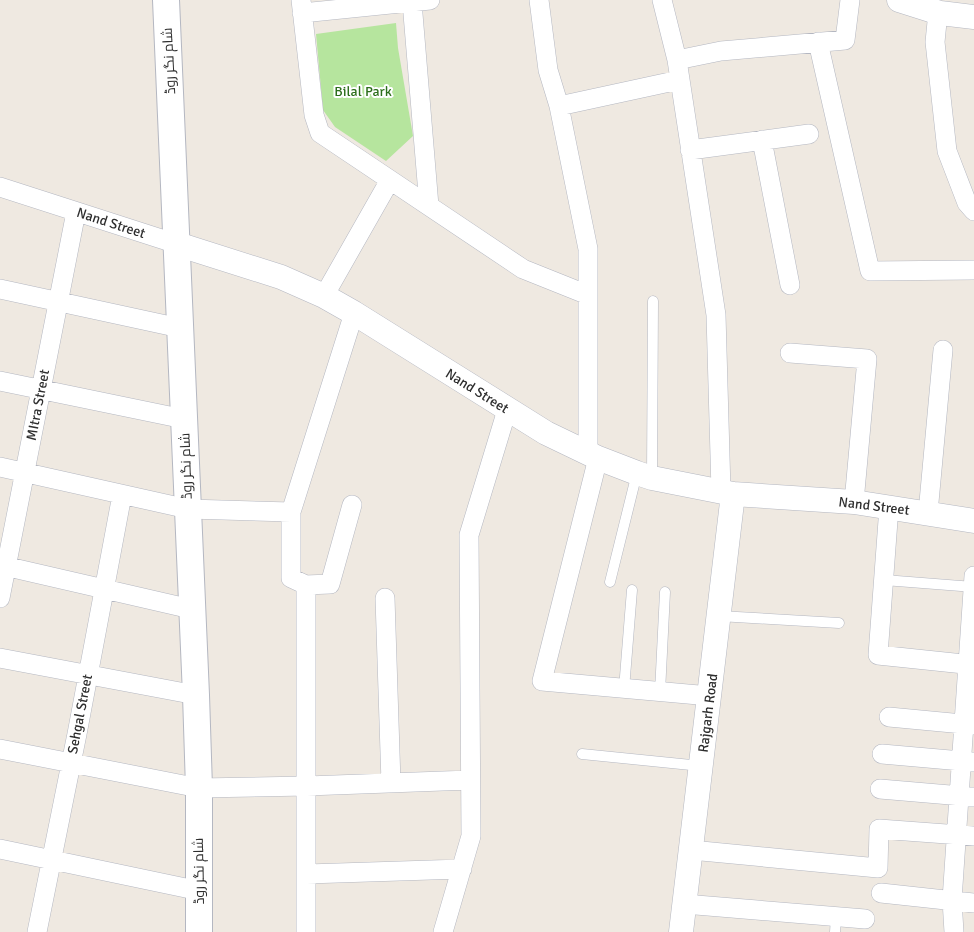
<svg xmlns="http://www.w3.org/2000/svg" width="974" height="932" font-family="Signika,Cairo,sans-serif">
<rect width="100%" height="100%" fill="#efe9e1"/>
<!-- green -->
<path fill="#b6e59e" d="M396 23 398 48 413 136 386 161 335 127 323 110 316 34Z"/>
<g fill="none" stroke-linecap="round" stroke-linejoin="round">
<defs>
<path id="service" d="M652 477 653 301
M884 580 974 587
M610 582 637 473
M719 616 839 623
M624 689 632 590
M660 692 665 592
M582 754 701 766
M835 932 836 917"/>
<path id="minor" d="M301 0 314 115 320 133 523 269 588 295
M539 0 548 70 559 106 588 249V453
M662 0 677 60
M412 2 429 206
M938 12 935 42 947 151 967 203 974 211
M302 13 430 0
M818 42 870 271 974 270
M559 106 679 80
M762 140 790 285
M690 150 809 134
M0 187 177 244
M0 289 180 328
M324 296 390 180
M790 353 867 359 854 502
M0 381 184 419
M598 458 542 681 710 696
M0 467 188 509 291 512
M721 491 716 315 677 60 721 51 845 40 850 0
M889 507 878 655 974 665
M928 513 943 350
M0 565 191 609
M306 585 291 578V512L354 313
M0 598 76 212
M385 598 391 783
M0 658 196 695
M889 717 974 725
M0 749 199 788 307 786 470 780
M882 754 973 762
M880 789 974 797
M0 849 200 891
M691 850 878 868 879 829 974 836
M307 874 462 869
M881 893 974 903
M684 904 865 919
M37 932 77 734 122 495
M306 932V585L330 584 352 505
M443 932 471 836 469 535 507 410
M954 932 952 900 974 576"/>
<path id="tertiary" d="M899 0 940 13 974 17
M177 244 281 277 324 296 354 313 546 433 598 458 637 473 652 478 733 494 854 502 974 521
M681 932 733 494"/>
<path id="secondary" d="M166 0 196 695 199 788V932"/>
</defs>
<!-- service casing -->
<use href="#service" stroke="#b4b7c1" stroke-width="11"/>
<!-- minor casing -->
<use href="#minor" stroke="#b4b7c1" stroke-width="20"/>
<!-- tertiary casing -->
<use href="#tertiary" stroke="#b4b7c1" stroke-width="25"/>
<!-- secondary casing -->
<use href="#secondary" stroke="#b4b7c1" stroke-width="28"/>
<!-- service -->
<use href="#service" stroke="#fff" stroke-width="10"/>
<!-- minor -->
<use href="#minor" stroke="#fff" stroke-width="19"/>
<!-- tertiary -->
<use href="#tertiary" stroke="#fff" stroke-width="24"/>
<!-- secondary -->
<use href="#secondary" stroke="#fff" stroke-width="26"/>
</g>
<g text-anchor="middle" dominant-baseline="central" stroke-width="4" stroke-linejoin="round" paint-order="stroke">
<!-- street labels -->
<g font-size="14" fill="#2e2e2e" stroke="#fff">
<text transform="translate(169 61) rotate(-93)">شام نگر روڈ</text>
<text transform="translate(111 223) rotate(18)">Nand Street</text>
<text transform="translate(477 391) rotate(32)">Nand Street</text>
<text transform="translate(38 405) rotate(-79)">MItra Street</text>
<text transform="translate(186 466) rotate(-92)">شام نگر روڈ</text>
<text transform="translate(874 506) rotate(7)">Nand Street</text>
<text transform="translate(708 713) rotate(-83)">Rajgarh Road</text>
<text transform="translate(80 714) rotate(-79)">Sehgal Street</text>
<text transform="translate(199 871) rotate(-91)">شام نگر روڈ</text>
</g>
<!-- park labels -->
<g font-size="14" fill="#2c6e1b" stroke="#fff">
<text x="363" y="91">Bilal Park</text>
</g>
</g>
</svg>
